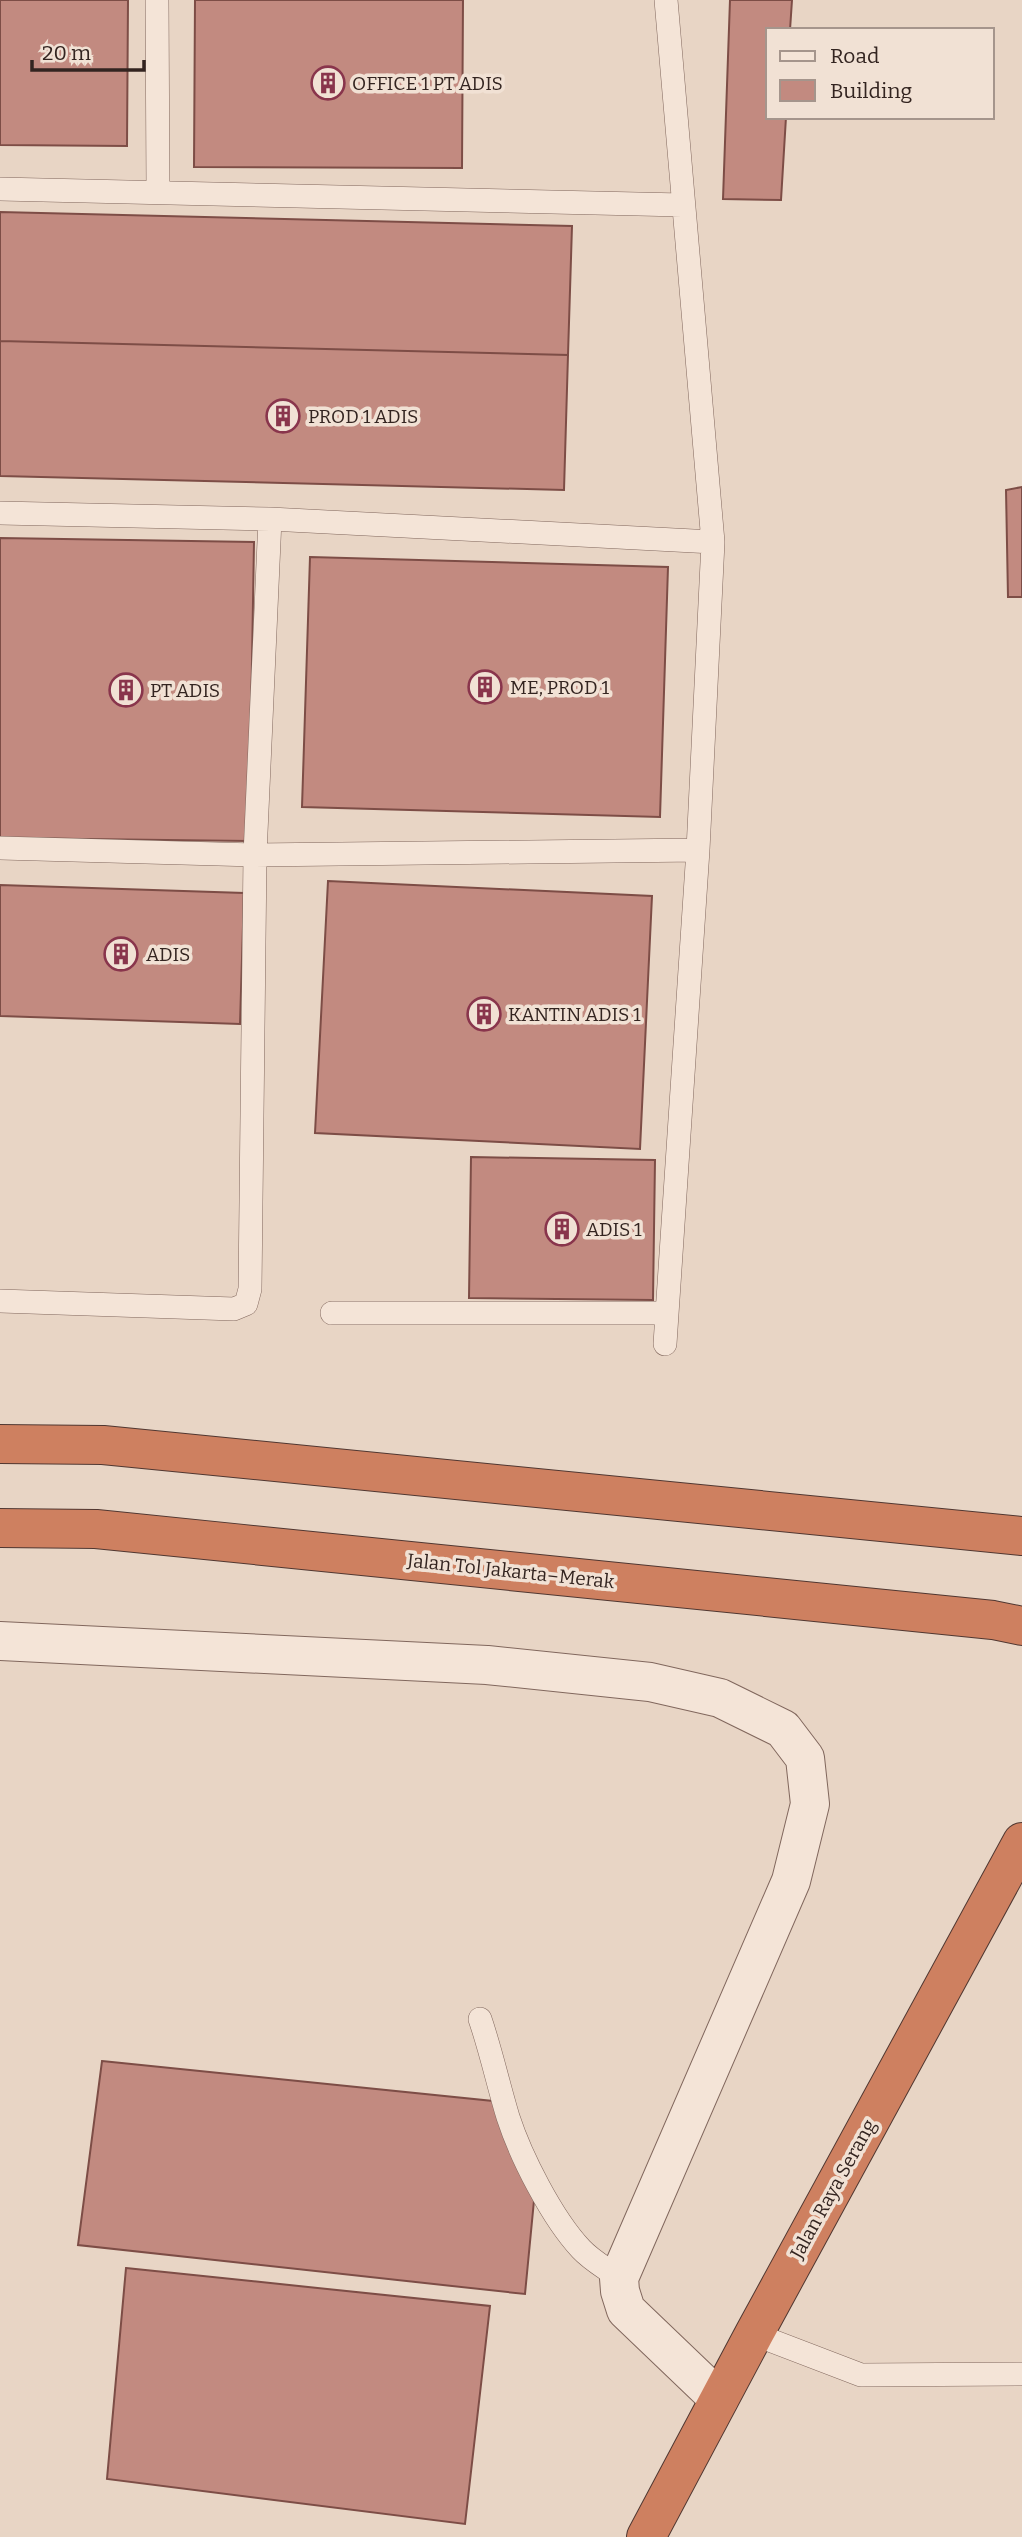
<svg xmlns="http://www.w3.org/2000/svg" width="1022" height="2537" font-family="Bitter,serif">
<rect width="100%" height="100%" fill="#e8d5c5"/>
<!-- building -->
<path fill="#c28a80" stroke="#7d4d46" stroke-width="2" d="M0 0H128L127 146 0 145Z
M195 0H463L462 168 194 167Z
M730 0H792L790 30H768V117H786L781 200 723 199Z
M0 212 572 226 568 355 0 341Z
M0 341 568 355 564 490 0 476Z
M1022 487V597H1008L1006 490Z
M0 538 254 542 249 841 0 838Z
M310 557 668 567 660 817 302 807Z
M328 881 652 896 640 1149 315 1133Z
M0 885 244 893 240 1024 0 1016Z
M471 1157 655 1160 653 1300 469 1298Z
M102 2061 493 2101 535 2190 525 2294 78 2245Z
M126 2268 490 2306 465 2524 107 2479Z"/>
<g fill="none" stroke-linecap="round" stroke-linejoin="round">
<defs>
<path id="lane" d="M157 0 158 191
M0 189 682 205
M0 513 270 519 713 542 666 0
M0 848 255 855 698 850
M0 1301 234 1309 246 1304 250 1289 255 855 270 519
M332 1313H667
M665 1344 698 850 713 542
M480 2019C491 2051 498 2084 508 2117 521 2157 552 2218 581 2249 591 2260 607 2269 619 2278
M754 2334 861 2375 1022 2374"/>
<path id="street" d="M0 1641 487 1665 650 1682 720 1698 783 1729 805 1758 810 1804 791 1881 619 2278 620 2291 626 2310 719 2399"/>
<path id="highway" d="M0 1444 103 1445 1022 1536
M0 1528 96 1529 993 1620 1022 1626
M646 2537 754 2334 1022 1842"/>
</defs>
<!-- lane casing -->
<use href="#lane" stroke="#81675d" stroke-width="24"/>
<!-- street casing -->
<use href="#street" stroke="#81675d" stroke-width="40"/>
<!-- highway casing -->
<use href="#highway" stroke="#503731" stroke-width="40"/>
<!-- lane -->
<use href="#lane" stroke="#f4e4d7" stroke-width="23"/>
<!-- street -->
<use href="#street" stroke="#f4e4d7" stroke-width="38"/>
<!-- highway -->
<use href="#highway" stroke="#ce8060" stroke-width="38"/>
</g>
<!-- icons -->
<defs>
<symbol id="building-ring" viewBox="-11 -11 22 22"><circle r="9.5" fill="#f1e1d4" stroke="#89354c" stroke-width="1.5"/><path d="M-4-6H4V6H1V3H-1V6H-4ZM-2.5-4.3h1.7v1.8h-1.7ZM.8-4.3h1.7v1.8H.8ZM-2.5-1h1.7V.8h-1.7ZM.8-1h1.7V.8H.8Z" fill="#89354c"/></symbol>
</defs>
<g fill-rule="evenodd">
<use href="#building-ring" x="309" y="64" width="38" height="38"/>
<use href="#building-ring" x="264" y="397" width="38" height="38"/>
<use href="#building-ring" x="466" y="668" width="38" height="38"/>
<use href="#building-ring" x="107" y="671" width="38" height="38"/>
<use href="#building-ring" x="102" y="935" width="38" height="38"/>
<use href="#building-ring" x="465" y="995" width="38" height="38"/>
<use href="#building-ring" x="543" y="1210" width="38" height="38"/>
</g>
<g text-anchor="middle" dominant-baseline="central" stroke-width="7" stroke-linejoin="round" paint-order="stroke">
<!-- poi labels -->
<g font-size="19" fill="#332420" stroke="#f1e1d4" text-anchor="start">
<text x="352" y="83">OFFICE 1 PT ADIS</text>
<text x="308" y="416">PROD 1 ADIS</text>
<text x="510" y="687">ME, PROD 1</text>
<text x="150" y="690">PT ADIS</text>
<text x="146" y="954">ADIS</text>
<text x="508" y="1014">KANTIN ADIS 1</text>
<text x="586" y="1229">ADIS 1</text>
</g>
<!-- street labels -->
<g font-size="19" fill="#332420" stroke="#f1e1d4">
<text transform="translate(511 1571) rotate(6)">Jalan Tol Jakarta–Merak</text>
<text transform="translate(833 2189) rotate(-61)">Jalan Raya Serang</text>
</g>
</g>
<!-- legend -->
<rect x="766" y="28" width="228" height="91" fill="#f1e1d4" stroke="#a5958c" stroke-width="2"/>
<rect x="780" y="51" width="35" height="10" fill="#f4e4d7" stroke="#a5958c" stroke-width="2"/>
<text x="830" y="63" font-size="21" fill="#332420">Road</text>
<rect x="780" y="80" width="35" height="21" fill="#c28a80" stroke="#a5958c" stroke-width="2"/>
<text x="830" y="98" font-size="21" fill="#332420">Building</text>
<!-- scale -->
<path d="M32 60v10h112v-10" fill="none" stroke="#332420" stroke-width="3.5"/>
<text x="42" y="60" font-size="21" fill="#332420" stroke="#f1e1d4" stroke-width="5" paint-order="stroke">20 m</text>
</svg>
